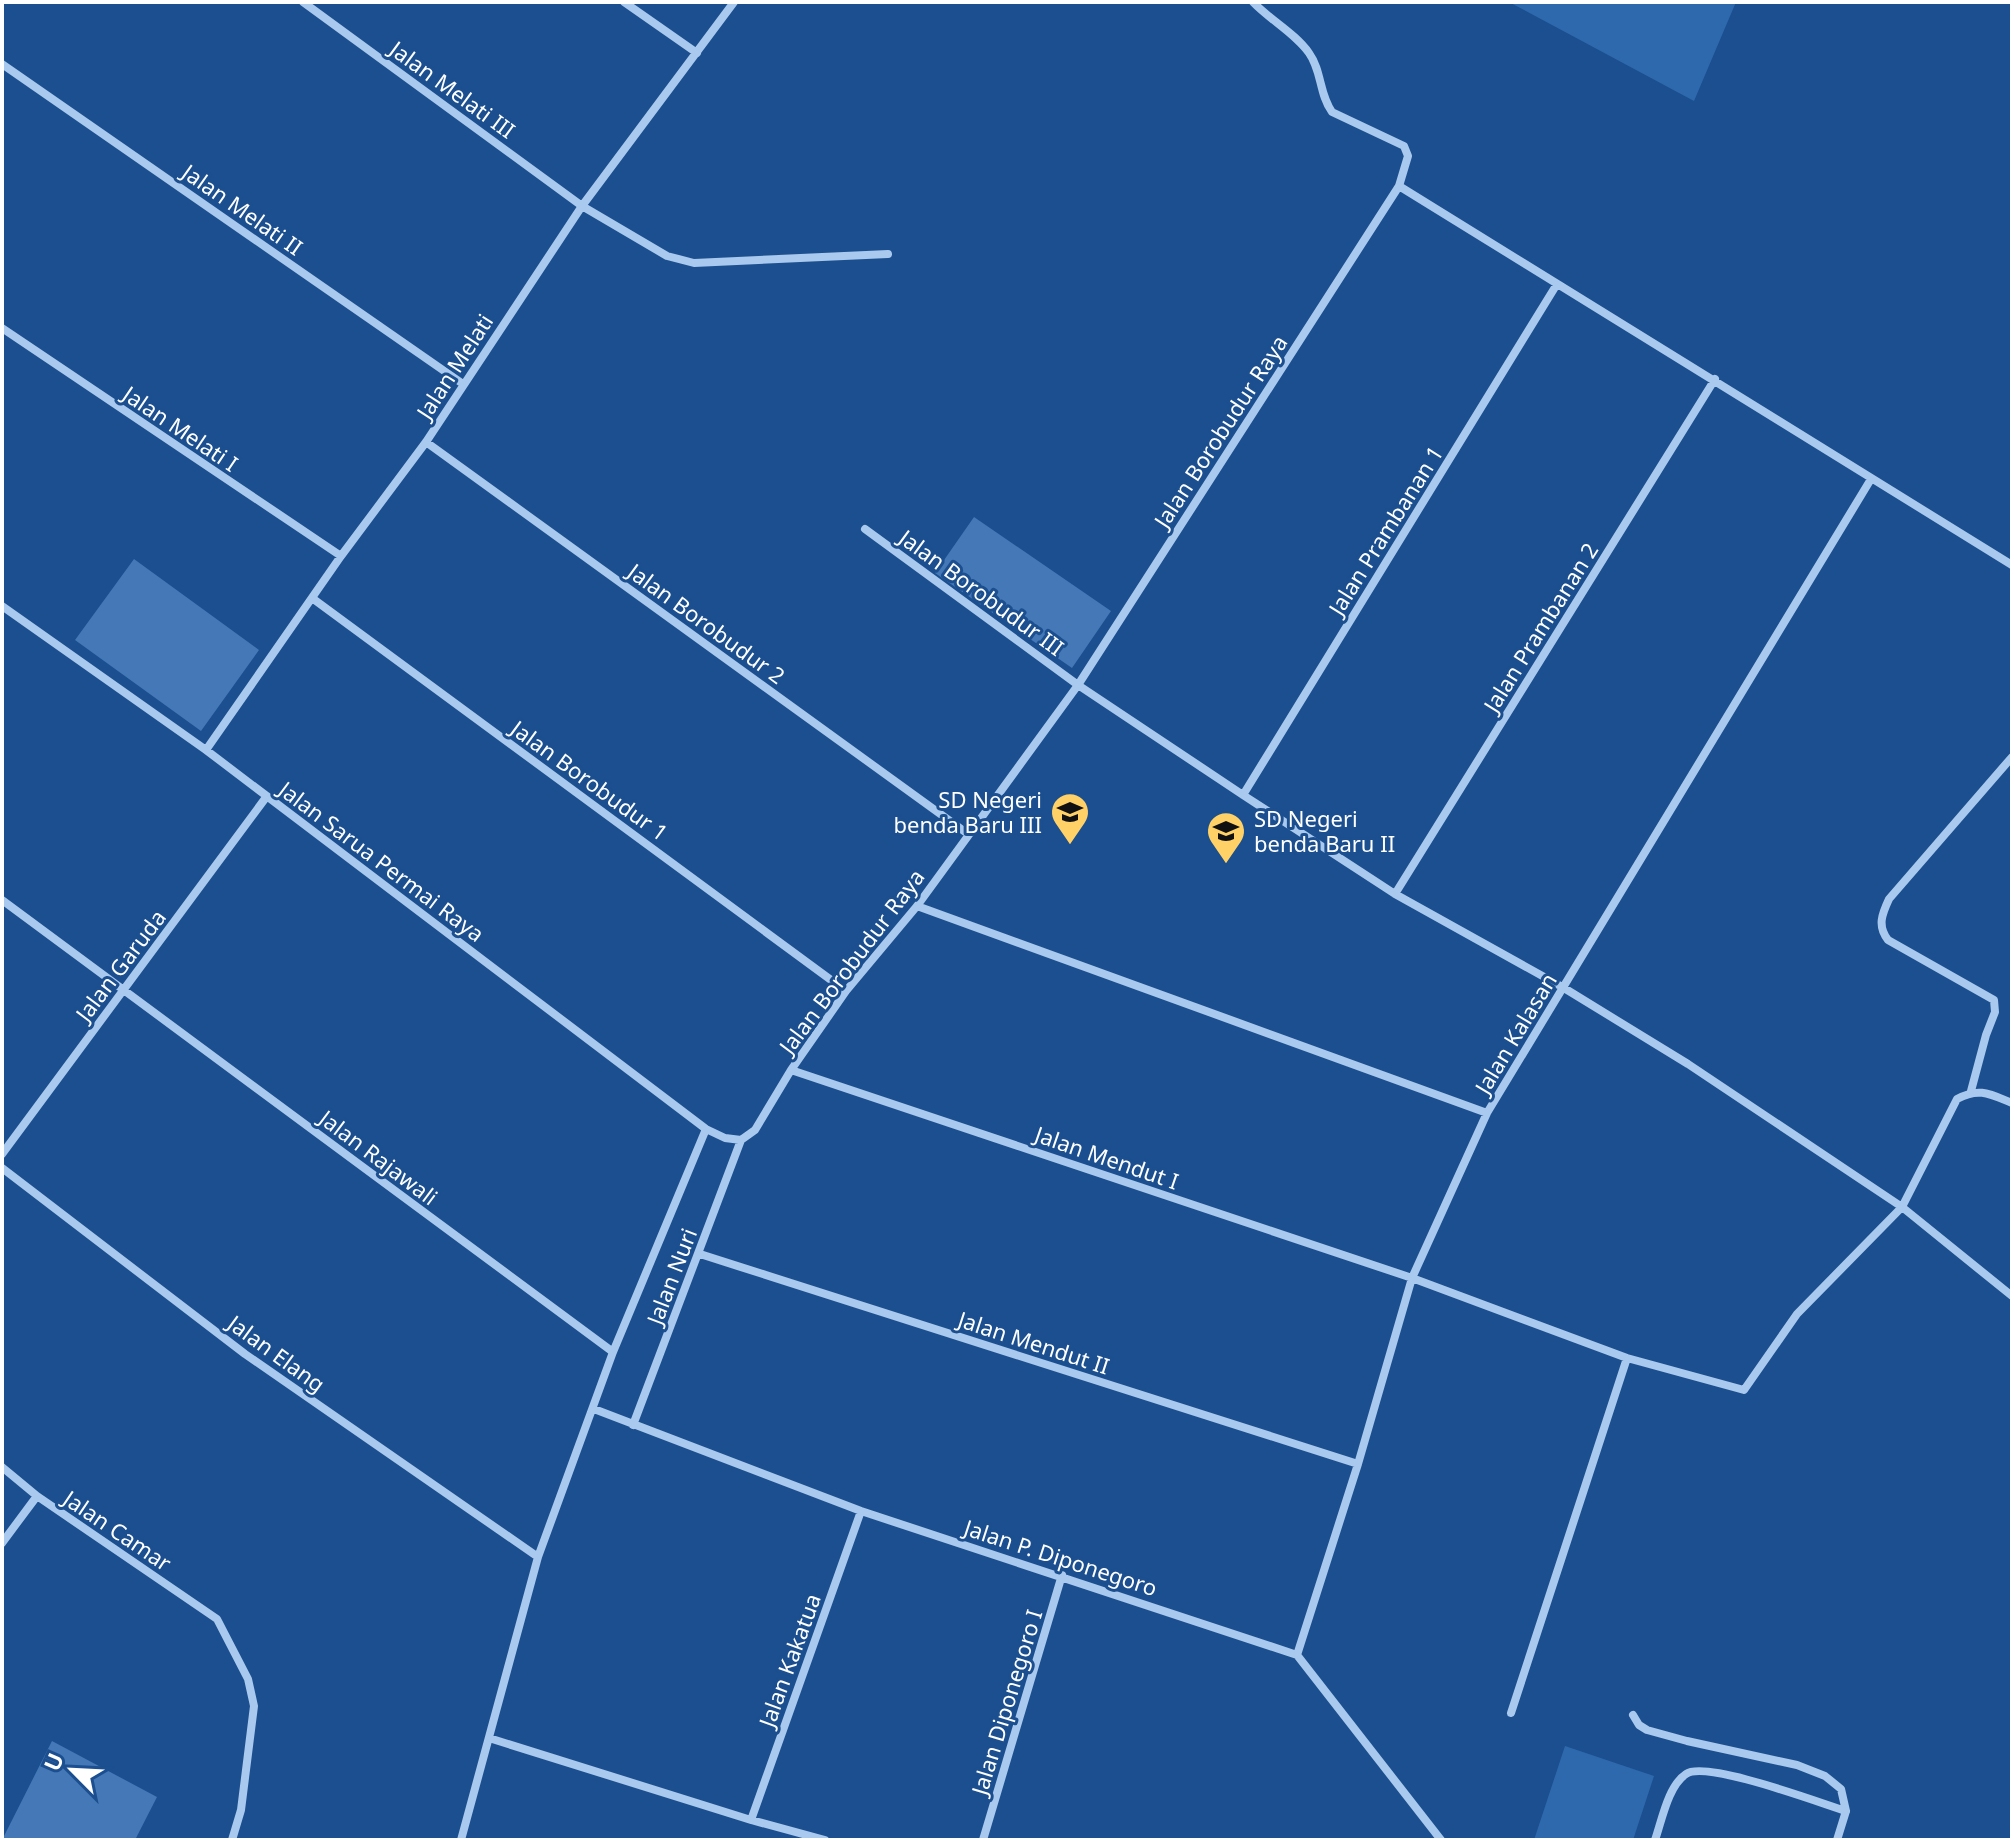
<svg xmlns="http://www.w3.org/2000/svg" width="2014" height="1842" font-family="'Noto Sans',sans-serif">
<rect width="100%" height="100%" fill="#1b4f8f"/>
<!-- green -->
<path fill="#2e69ad" d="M1509 2H1736L1694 101Z
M1565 1746 1654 1776 1633 1840H1534Z"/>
<!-- building -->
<path fill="#4478b7" d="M974 517 1111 611 1072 668 935 573Z
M134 559 259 650 201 731 75 640Z
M52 1741 157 1797 135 1840H2Z"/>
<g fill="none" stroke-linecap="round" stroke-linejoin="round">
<!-- street -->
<path stroke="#a9c9ee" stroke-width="8" d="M303 2 582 206 667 256 694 263 888 254
M624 2 697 53
M2 64 463 384
M1399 186 2012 565
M2 328 341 556
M426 442 968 834
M865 529 1078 685 1243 795 1395 894 1564 988 1688 1064 1902 1207 2012 1296
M312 598 846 991
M2 606 206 750 706 1129 725 1138 741 1140
M206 750 341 556 426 442 582 206 734 2
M1243 795 1557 284
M1395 894 1715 379
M2 900 613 1352
M917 906 1487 1113
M791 1070 1412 1278 1627 1358 1744 1390 1797 1314 1902 1207 1957 1099C1979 1087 1990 1094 2012 1103
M1971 1091 1986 1035 1995 1012 1994 1000 1888 940C1877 926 1882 914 1889 899L2012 757
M741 1140 755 1130 791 1070 846 991 917 906 1078 685 1399 186 1408 156 1404 146 1332 112C1319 94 1322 71 1309 53 1295 33 1270 20 1253 2
M2 1154 267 796
M2 1168 245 1354 538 1557
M700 1254 1358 1464
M594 1409 861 1511 1297 1655 1441 1840
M633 1425 741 1140
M2 1467 37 1496 217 1619 248 1679 254 1706 241 1810 232 1840
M2 1543 37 1496
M1297 1655 1358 1464 1412 1278 1487 1113 1871 479
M1511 1713 1627 1358
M1633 1715 1639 1725 1647 1730 1687 1741 1797 1765 1825 1776 1841 1789 1846 1811
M489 1738 751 1820 825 1840
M751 1820 861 1511
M461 1840 538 1557 613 1352 706 1129
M983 1840 1062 1575
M1655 1840C1662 1820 1668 1786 1686 1774 1706 1760 1820 1803 1846 1811
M1837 1840 1846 1811"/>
</g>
<!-- icons -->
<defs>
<symbol id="school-pin" viewBox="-11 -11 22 30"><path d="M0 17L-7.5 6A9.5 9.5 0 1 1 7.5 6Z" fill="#ffd166" stroke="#1b4f8f"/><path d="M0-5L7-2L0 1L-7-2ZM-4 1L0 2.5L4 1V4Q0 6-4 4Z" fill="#111"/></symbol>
</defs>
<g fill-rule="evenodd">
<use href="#school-pin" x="1048" y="790" width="44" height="60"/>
<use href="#school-pin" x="1204" y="809" width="44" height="60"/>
</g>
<g text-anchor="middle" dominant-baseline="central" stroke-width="6" stroke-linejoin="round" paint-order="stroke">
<!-- street labels -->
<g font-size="22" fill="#fff" stroke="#1b4f8f">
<text transform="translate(453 89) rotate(36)">Jalan Melati III</text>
<text transform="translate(243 209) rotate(35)">Jalan Melati II</text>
<text transform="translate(454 366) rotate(-57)">Jalan Melati</text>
<text transform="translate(181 428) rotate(34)">Jalan Melati I</text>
<text transform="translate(1220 431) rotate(-57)">Jalan Borobudur Raya</text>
<text transform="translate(1385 530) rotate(-58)">Jalan Prambanan 1</text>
<text transform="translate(982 592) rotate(36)">Jalan Borobudur III</text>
<text transform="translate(707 623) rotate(36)">Jalan Borobudur 2</text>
<text transform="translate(1540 627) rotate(-58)">Jalan Prambanan 2</text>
<text transform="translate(590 780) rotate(36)">Jalan Borobudur 1</text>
<text transform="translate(382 861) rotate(37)">Jalan Sarua Permai Raya</text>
<text transform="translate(851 961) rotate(-53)">Jalan Borobudur Raya</text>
<text transform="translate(120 965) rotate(-53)">Jalan Garuda</text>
<text transform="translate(1515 1033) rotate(-59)">Jalan Kalasan</text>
<text transform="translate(379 1157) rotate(37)">Jalan Rajawali</text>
<text transform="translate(1107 1157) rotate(19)">Jalan Mendut I</text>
<text transform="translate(671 1276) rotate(-69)">Jalan Nuri</text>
<text transform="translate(1034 1342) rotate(18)">Jalan Mendut II</text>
<text transform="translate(277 1353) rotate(36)">Jalan Elang</text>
<text transform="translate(118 1530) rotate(34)">Jalan Camar</text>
<text transform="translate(1061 1557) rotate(18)">Jalan P. Diponegoro</text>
<text transform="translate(789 1660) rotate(-70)">Jalan Kakatua</text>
<text transform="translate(1006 1702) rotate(-73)">Jalan Diponegoro I</text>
</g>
<!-- poi labels -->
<g font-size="22" fill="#fff" stroke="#1b4f8f" text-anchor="end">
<text x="1042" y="799">SD Negeri<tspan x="1042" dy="25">benda Baru III</tspan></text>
<text x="1254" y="818" text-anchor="start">SD Negeri<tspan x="1254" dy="25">benda Baru II</tspan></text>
</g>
</g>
<!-- border -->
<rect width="2014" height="1842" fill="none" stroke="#ffffff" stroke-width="8"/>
<!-- north arrow -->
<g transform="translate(72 1770) rotate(294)" stroke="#1b4f8f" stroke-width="6" paint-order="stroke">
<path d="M0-6L14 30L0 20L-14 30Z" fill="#ffffff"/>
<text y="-12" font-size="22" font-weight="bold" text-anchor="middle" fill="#ffffff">U</text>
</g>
</svg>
